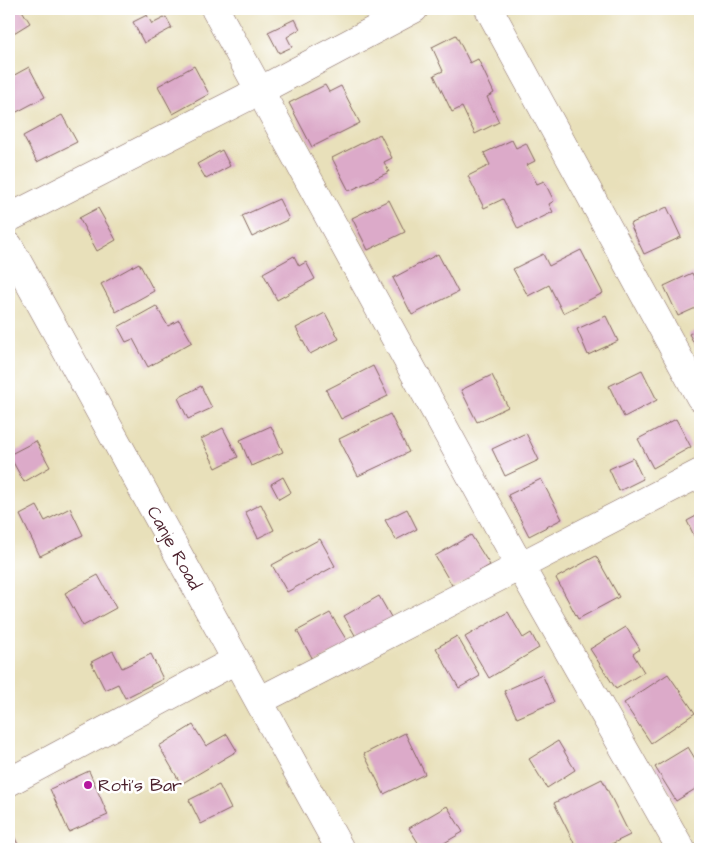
<svg xmlns="http://www.w3.org/2000/svg" width="709" height="858" font-family="'Architects Daughter',sans-serif">
<rect width="100%" height="100%" fill="#fff"/>
<filter id="ink" filterUnits="userSpaceOnUse"><feTurbulence type="fractalNoise" baseFrequency=".02" numOctaves="2"/><feDisplacementMap in="SourceGraphic" scale="10" xChannelSelector="R" yChannelSelector="G"/><feConvolveMatrix kernelMatrix="1 2 1 2 8 2 1 2 1" color-interpolation-filters="sRGB"/></filter>
<filter id="wash" filterUnits="userSpaceOnUse"><feTurbulence type="fractalNoise" baseFrequency=".0096" numOctaves="4" result="noise"/><feDisplacementMap in="SourceGraphic" scale="20" xChannelSelector="R" yChannelSelector="G"/><feGaussianBlur stdDeviation="1.12" result="paint"/><feColorMatrix in="noise" values="0 0 0 0 0 0 0 0 0 0 0 0 0 0 0 0 0 1.4 0 .05"/><feComposite in="paint" operator="in"/></filter>
<g filter="url(#wash)">
<rect width="100%" height="100%" fill="#e8e0ba"/>
<g id="blocks">
<!-- building -->
<path fill="#dcaac9" d="M9 9H21L30 23 9 36Z
M355 9H368L358 14Z
M694 9H700V14L697 16Z
M147 15 152 24 166 17 172 28 144 43 133 22Z
M295 19 300 29 287 37 292 47 279 53 268 32Z
M456 35 470 63 478 59 494 93 487 97 499 122 475 134 462 107 452 112 434 75 443 71 432 47Z
M194 66 209 94 173 114 158 86Z
M29 67 45 97 13 114 9 106V78Z
M325 85 329 92 341 86 360 123 312 147 289 103Z
M62 115 77 142 37 162 23 136Z
M380 134 392 158 384 162 389 172 349 191 332 158Z
M512 140 516 148 526 143 535 161 527 165 537 184 544 181 554 201 549 204 553 212 518 229 503 199 484 208 468 176 490 165 484 153Z
M222 150 230 166 206 179 197 164Z
M279 199 289 219 252 237 242 216Z
M389 200 405 232 368 250 352 218Z
M667 207 681 237 644 254 630 224Z
M98 208 116 240 97 251 79 218Z
M581 250 603 293 563 313 549 285 528 296 513 269 543 254 549 266Z
M438 254 458 292 412 315 393 278Z
M294 256 299 266 306 262 315 279 277 300 263 273Z
M139 263 154 291 116 312 101 284Z
M692 273 697 284 700 282V306L678 316 664 286Z
M156 306 168 326 179 320 192 342 148 367 133 339 126 342 118 327Z
M325 313 339 339 310 354 296 328Z
M606 316 618 341 588 355 577 329Z
M700 328V354L689 334Z
M373 366 388 396 341 419 326 390Z
M642 370 657 400 624 417 609 386Z
M492 375 508 407 477 422 461 390Z
M201 386 212 408 188 419 178 398Z
M390 414 409 452 358 476 339 439Z
M676 419 691 447 653 468 638 439Z
M271 426 283 452 251 466 240 440Z
M223 428 238 457 216 468 201 439Z
M526 433 539 460 505 476 492 449Z
M36 441 50 467 24 482 9 455Z
M633 458 643 479 619 491 609 469Z
M283 477 291 492 279 499 271 484Z
M541 479 562 519 529 536 508 495Z
M261 504 274 530 258 538 245 512Z
M37 506 45 521 70 508 83 535 40 556 20 515Z
M407 509 417 529 396 540 385 520Z
M700 514V548L687 521Z
M471 535 490 565 453 587 435 556Z
M320 539 335 566 287 592 272 565Z
M596 556 619 597 578 619 556 578Z
M98 575 116 608 83 626 65 593Z
M379 596 395 624 360 644 344 616Z
M508 612 523 638 531 633 539 648 489 678 465 637Z
M330 613 349 644 315 663 297 631Z
M626 627 640 649 633 654 644 672 616 689 590 649Z
M457 636 480 676 459 688 436 648Z
M113 651 122 668 151 654 163 679 125 698 118 684 105 690 91 662Z
M542 674 554 702 517 718 504 691Z
M668 674 695 713 651 743 624 703Z
M193 725 206 746 227 734 237 751 181 784 159 746Z
M405 733 425 774 384 794 364 754Z
M558 741 575 770 547 788 529 759Z
M688 747 700 767V786L676 801 655 767Z
M89 771 108 815 69 832 50 789Z
M602 779 630 835 601 849H577L554 803Z
M219 785 231 809 201 824 189 800Z
M447 806 463 832 434 849H422L409 828Z
M9 825 20 849H9Z"/>
</g>
</g>
<g filter="url(#ink)">
<use href="#blocks" fill-opacity="0" stroke="#81635d" stroke-width="1"/>
<g fill="none" stroke-linecap="round" stroke-linejoin="round">
<defs>
<path id="minor" d="M215 9 520 566 681 849
M489 9 700 397
M9 218 261 90 414 9
M9 246 340 849
M259 701 700 473
M9 782 236 660"/>
</defs>
<!-- minor casing -->
<use href="#minor" stroke="#81635d" stroke-width="29"/>
<!-- minor -->
<use href="#minor" stroke="#fff" stroke-width="28"/>
</g>
</g>
<!-- markers -->
<circle fill="#b5179e" stroke="#fff" stroke-width="2" cx="88" cy="785" r="5"/>
<g text-anchor="middle" dominant-baseline="central" stroke-width="5" stroke-linejoin="round" paint-order="stroke">
<!-- street labels -->
<g font-size="18" fill="#4a1f2b" stroke="#fff">
<text transform="translate(174 548) rotate(61)">Canje Road</text>
</g>
<!-- poi labels -->
<g font-size="18" fill="#4a1f2b" stroke="#fff" text-anchor="start">
<text x="98" y="785">Roti's Bar</text>
</g>
</g>
<!-- margin -->
<rect width="709" height="858" fill="none" stroke="#fff" stroke-width="30"/>
</svg>
